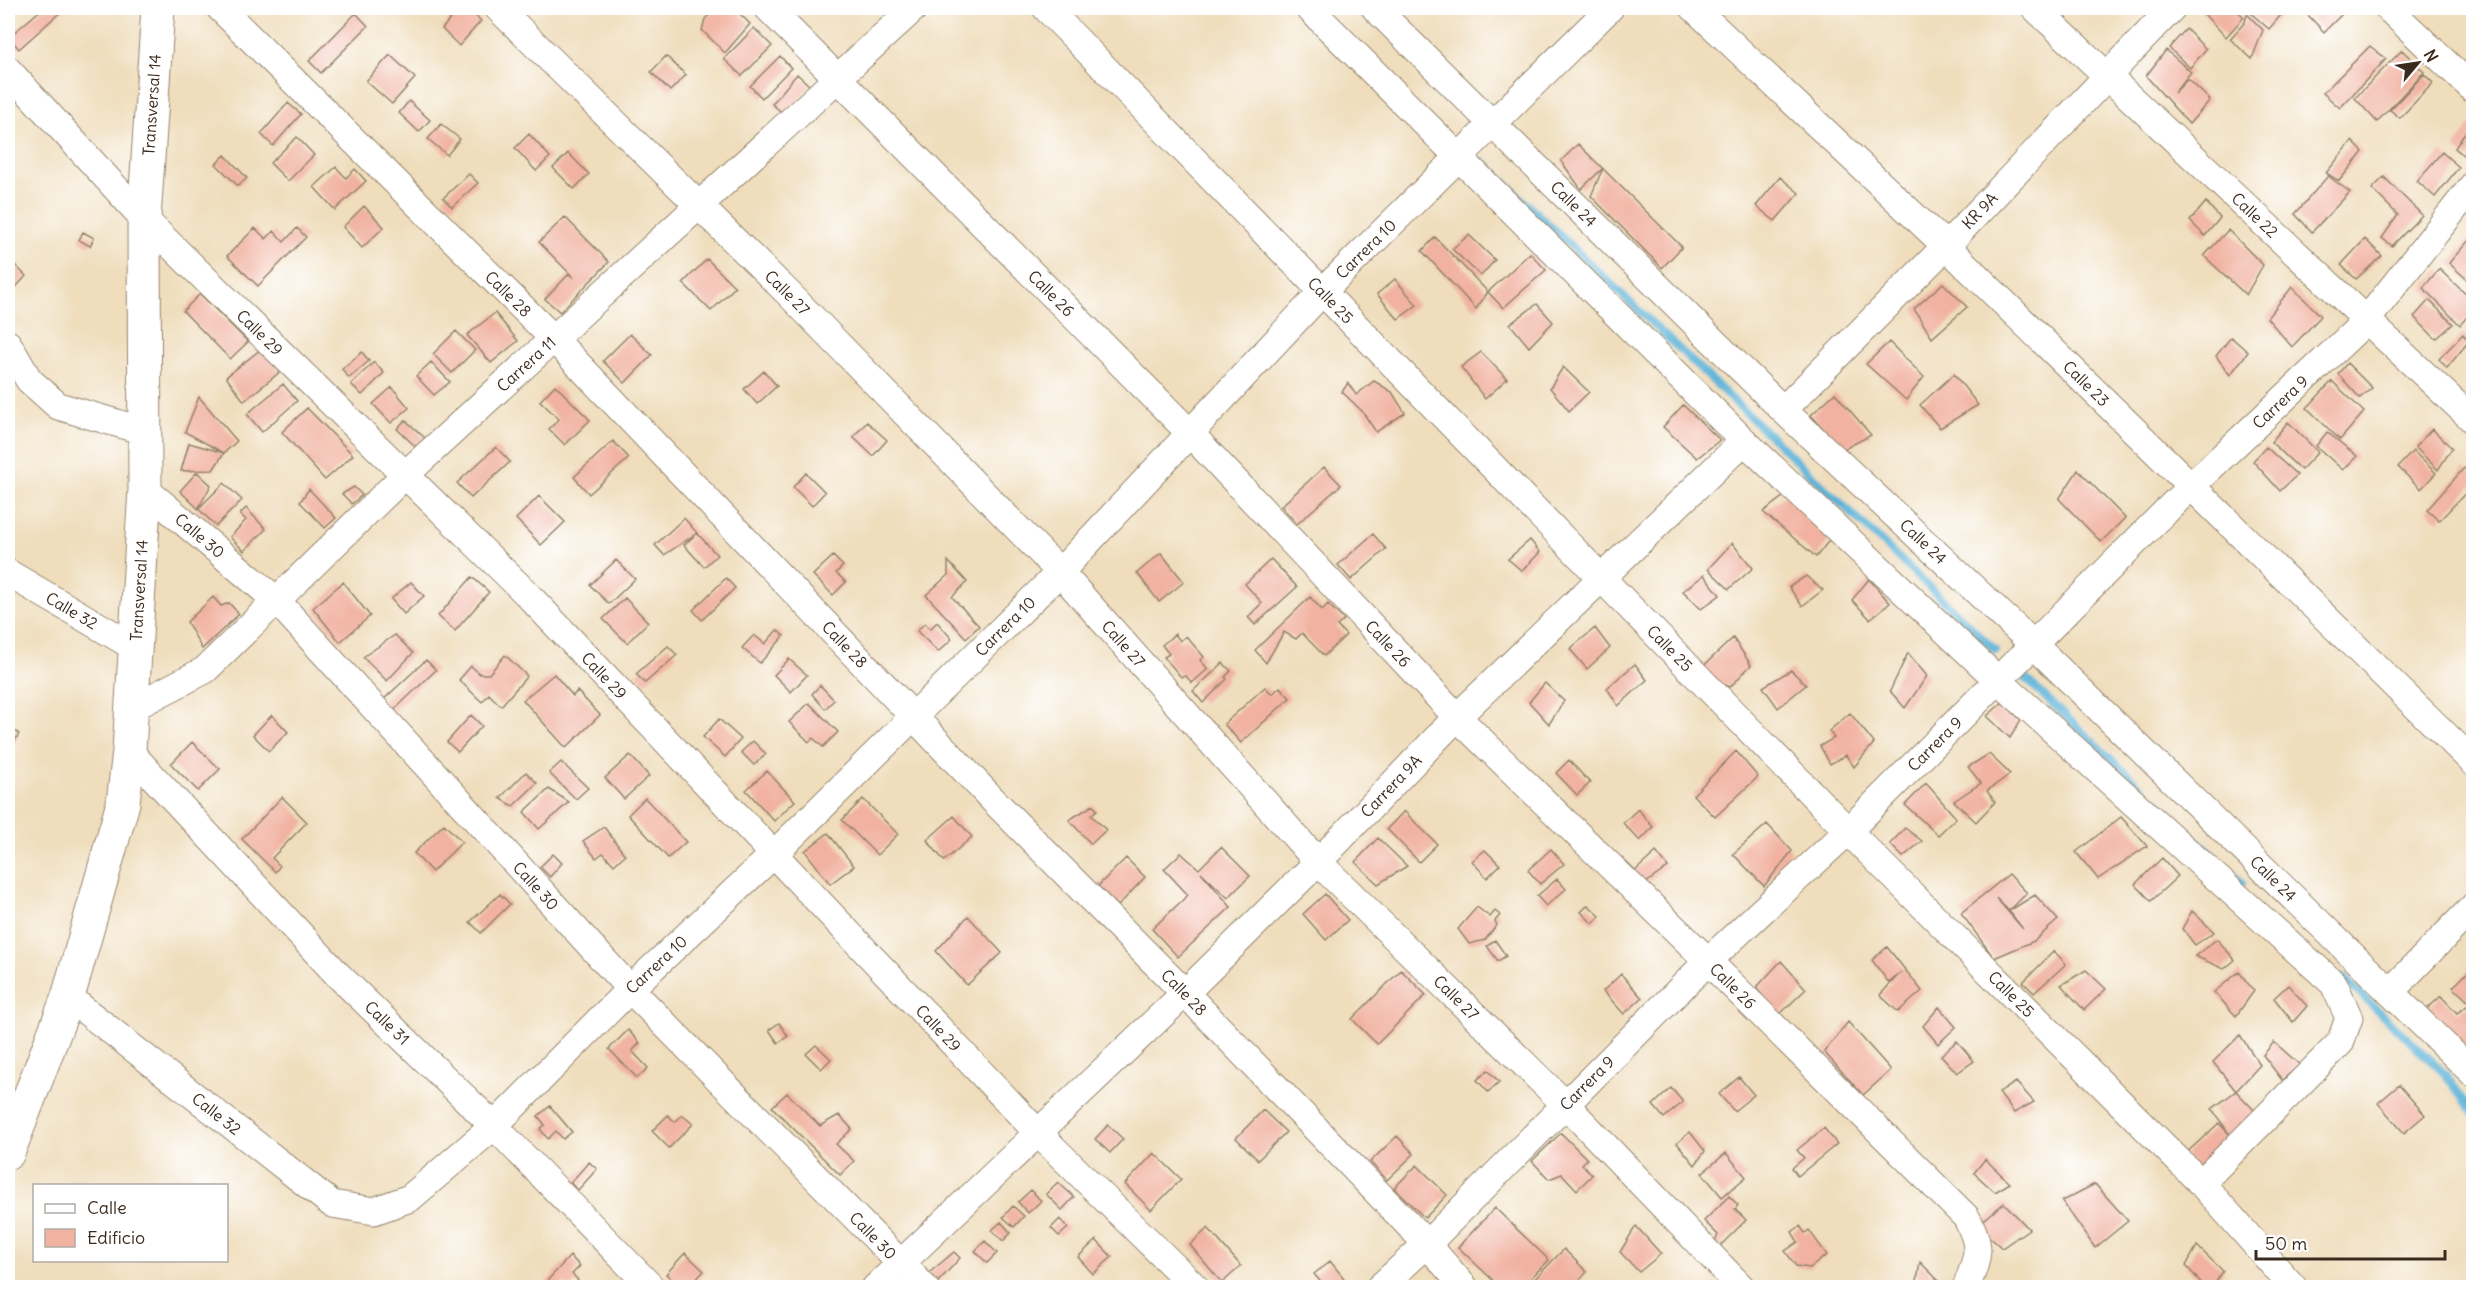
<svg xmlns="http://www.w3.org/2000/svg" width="2481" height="1295" font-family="Delius,sans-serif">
<rect width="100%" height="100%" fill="#fff"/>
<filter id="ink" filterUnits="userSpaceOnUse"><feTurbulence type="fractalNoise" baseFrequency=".0167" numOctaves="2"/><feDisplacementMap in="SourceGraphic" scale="12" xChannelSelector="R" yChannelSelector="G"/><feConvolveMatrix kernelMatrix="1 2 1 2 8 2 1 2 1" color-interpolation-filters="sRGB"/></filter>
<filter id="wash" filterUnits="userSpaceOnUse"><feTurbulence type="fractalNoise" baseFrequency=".008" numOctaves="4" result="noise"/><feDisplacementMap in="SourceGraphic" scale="24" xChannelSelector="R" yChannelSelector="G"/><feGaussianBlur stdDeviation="1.35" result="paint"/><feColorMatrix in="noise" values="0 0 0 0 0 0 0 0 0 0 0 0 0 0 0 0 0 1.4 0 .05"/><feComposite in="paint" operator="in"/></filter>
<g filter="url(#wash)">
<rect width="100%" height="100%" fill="#efddbb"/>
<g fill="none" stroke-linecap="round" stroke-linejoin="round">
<!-- stream -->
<path stroke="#5bb3d8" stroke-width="8" d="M1483 162 1995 650
M2023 676 2242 883
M2343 978 2445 1074 2474 1115"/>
</g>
<g id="blocks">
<!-- building -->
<path fill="#f1b2a1" d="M43 8H65L19 49 9 37Z
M459 8H467L481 21 459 46 442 29Z
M716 8H734L750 24 725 53 702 30 705 19Z
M2204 8H2234L2244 17 2226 37 2201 11Z
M2245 8H2287L2269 29Z
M2313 8H2348L2324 32 2307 14Z
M356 13 368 26 321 73 309 61Z
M2247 14 2263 30 2252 59 2230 39 2245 22Z
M754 28 772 46 742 76 724 59Z
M2186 29 2206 49 2190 68 2169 48Z
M2370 46 2386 59 2340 108 2323 93Z
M2166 50 2191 72 2174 93 2188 79 2210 100 2189 124 2146 76Z
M2402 50 2424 72 2377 122 2355 98Z
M390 55 415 78 392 104 366 81Z
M666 56 686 75 670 91 651 72Z
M780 56 791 68 762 98 750 86Z
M797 74 810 86 785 115 772 104Z
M2424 74 2433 83 2400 118 2390 110Z
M409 101 430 120 419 132 399 113Z
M288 103 301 114 273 146 261 134Z
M441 124 460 139 447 155 428 139Z
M2470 125 2474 128V149L2468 159 2455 148Z
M529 134 550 157 536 171 515 148Z
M297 137 314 155 288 181 270 163Z
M2352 141 2363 152 2339 181 2326 173Z
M1578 144 1682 247 1662 268 1591 196 1603 168 1581 189 1561 161Z
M2442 152 2459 167 2435 197 2417 181Z
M568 153 589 174 574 189 553 168Z
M225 155 247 178 238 186 216 164Z
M336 167 346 178 355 169 366 181 335 210 314 187Z
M469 174 478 183 452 207 443 198Z
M2328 176 2350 192 2312 232 2295 214Z
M1780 177 1799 193 1775 221 1756 206Z
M2384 177 2422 215 2392 246 2382 238 2398 215 2372 189Z
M2206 202 2220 218 2205 236 2190 221Z
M364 206 384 227 362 248 343 227Z
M565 217 609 262 560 312 545 299 569 274 574 278 539 242Z
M255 228 266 239 274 231 284 242 297 228 306 237 258 286 227 256Z
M2228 230 2263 265 2246 295 2204 256Z
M83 232 94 238 90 246 79 240Z
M1469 235 1495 260 1481 276 1452 249Z
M1435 237 1488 292 1476 309 1422 251Z
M2365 239 2382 256 2356 279 2341 265Z
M2470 239 2474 243V286L2449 263Z
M1530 253 1546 270 1503 308 1488 292Z
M8 258 26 276 8 296Z
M707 259 735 287 711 311 683 283Z
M2439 269 2474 302V309L2460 325 2423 288Z
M1395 279 1417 305 1398 319 1377 294Z
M1943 283 1967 307 1932 338 1914 309Z
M2292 287 2321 316 2292 347 2267 318Z
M200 294 248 342 230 359 183 311Z
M2429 300 2453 324 2436 339 2414 317Z
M1537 304 1553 322 1529 347 1510 324Z
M495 313 518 341 491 363 467 335Z
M456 331 475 350 452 373 433 354Z
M630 334 652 355 625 383 603 361Z
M2463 334 2469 341 2447 368 2439 359Z
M2231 337 2248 352 2230 375 2216 356Z
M1889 342 1924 377 1906 400 1866 364Z
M261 349 280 372 244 401 226 377Z
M362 352 369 361 349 378 342 369Z
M1481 352 1507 379 1485 399 1461 367Z
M374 362 384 373 362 395 351 384Z
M431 362 450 382 434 395 416 376Z
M2347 363 2372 388 2360 398 2338 374Z
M1563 367 1589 392 1569 411 1550 388Z
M764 371 777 386 757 404 744 389Z
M1954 374 1978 405 1940 428 1920 405Z
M1374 381 1392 392 1405 413 1376 432 1362 411 1342 392 1348 383 1356 395Z
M2332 381 2364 412 2340 440 2307 408Z
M283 384 297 401 262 432 247 414Z
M555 385 590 420 565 445 549 429 559 419 540 401Z
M392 387 409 408 391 423 373 404Z
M1835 393 1871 435 1842 450 1811 415Z
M199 397 237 441 224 453 213 470 181 471 189 443 224 453 185 432Z
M1683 405 1720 440 1697 458 1663 427Z
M307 408 353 455 325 480 282 432Z
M405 420 425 438 416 447 397 429Z
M867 422 887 440 873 456 853 437Z
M2288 422 2318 452 2301 470 2271 442Z
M2432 429 2452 448 2438 470 2415 447Z
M2327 432 2357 456 2343 470 2316 446Z
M613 441 629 458 589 494 574 477Z
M496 447 510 462 471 498 457 483Z
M2266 447 2297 475 2280 491 2253 461Z
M2413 451 2436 473 2421 489 2398 467Z
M1324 467 1341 485 1297 524 1281 506Z
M2464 468 2474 476V484L2439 521 2427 510Z
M2078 470 2125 518 2101 542 2059 499Z
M197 472 211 485 198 509 224 483 242 500 216 526 180 491Z
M806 473 825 492 812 506 793 487Z
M354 487 362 495 352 504 342 494Z
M309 489 336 518 325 528 300 502Z
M1788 493 1831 538 1816 557 1763 512Z
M539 496 565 522 541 545 516 519Z
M246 508 266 529 244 551 230 537 246 520 240 514Z
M684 518 697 533 664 555 655 545Z
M697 533 717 555 704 567 684 545Z
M1373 534 1386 549 1351 580 1338 565Z
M1530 540 1540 552 1522 571 1508 559Z
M1732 543 1753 568 1729 589 1708 569Z
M1161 553 1184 582 1159 602 1137 573Z
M833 556 843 566 836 573 846 582 833 595 813 575Z
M1271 559 1297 587 1255 625 1248 617 1262 603 1245 584Z
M616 560 635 579 609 604 590 585Z
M948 561 967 582 952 597 979 626 966 638 926 595 948 575Z
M1704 575 1720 595 1701 609 1683 591Z
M1806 576 1823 590 1802 606 1789 587Z
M472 577 489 592 455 631 438 616Z
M726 578 735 588 702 620 693 610Z
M1869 579 1890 603 1870 619 1852 600Z
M343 582 370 616 340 642 313 608Z
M411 582 424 596 404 614 391 599Z
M213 597 221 606 229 603 239 614 202 649 187 622Z
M1310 597 1322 610 1328 604 1344 620 1337 626 1346 635 1324 656 1302 633 1296 639 1284 632 1266 663 1255 650Z
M625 598 648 622 627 643 603 619Z
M937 622 952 639 938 652 917 631 925 623 930 629Z
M1595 628 1610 648 1587 669 1570 649Z
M777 630 784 636 760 663 742 648 754 635 765 644Z
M1175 634 1180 641 1186 636 1204 657 1200 660 1208 669 1192 683 1186 676 1181 677 1164 657 1169 654 1162 645Z
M395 635 413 653 387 681 363 657Z
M1733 638 1751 665 1730 687 1696 673Z
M668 646 677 655 645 683 636 674Z
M1908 653 1927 676 1905 708 1890 691Z
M505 655 527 676 501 706 489 694 482 702 459 680 471 666 480 674H489Z
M789 659 807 675 791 692 774 675Z
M426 660 436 670 392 712 382 701Z
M1223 663 1231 671 1225 677 1227 679 1203 703 1193 691Z
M1635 664 1647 680 1618 706 1607 688Z
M1791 670 1806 685 1778 708 1763 687Z
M554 674 573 696 577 691 600 715 566 748 523 700Z
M1545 683 1564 701 1549 724 1529 702Z
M820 685 834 700 825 709 812 694Z
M1265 687 1272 694 1280 687 1290 698 1241 743 1224 724Z
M2003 702 2021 720 2010 738 1987 716Z
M809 703 838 732 823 747 813 738 809 742 789 722Z
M1850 713 1874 743 1854 767 1846 755 1830 764 1820 746 1834 738 1829 731Z
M272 715 288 732 269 751 253 735Z
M471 715 482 726 458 752 447 742Z
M719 719 741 739 725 757 703 737Z
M8 726 19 734 8 752Z
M753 741 766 754 754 765 741 752Z
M192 742 220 769 198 791 171 764Z
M1736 751 1758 777 1715 817 1693 795Z
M1989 754 2010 774 1987 791 1995 802 1976 822 1954 801 1981 783 1968 767Z
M630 755 649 776 624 799 605 778Z
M1569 760 1590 783 1577 795 1556 773Z
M561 762 588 788 576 799 549 773Z
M767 771 795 801 774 821 746 790Z
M526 772 537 783 513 806 500 798Z
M1926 783 1956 818 1938 835 1905 805Z
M549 789 569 802 539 829 524 812Z
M282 797 307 822 272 858 280 866 275 872 242 839Z
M645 798 686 842 668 858 628 815Z
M863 799 898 834 877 855 842 820Z
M1093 805 1097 810 1091 815 1106 830 1091 844 1069 820Z
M1638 809 1653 827 1640 841 1623 823Z
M1404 811 1437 844 1419 862 1387 829Z
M954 816 972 837 944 861 927 840Z
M2121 817 2147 846 2098 879 2076 852Z
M444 824 462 842 432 872 414 853Z
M1767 824 1792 851 1764 886 1733 854Z
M604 827 625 855 614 865 603 853 596 858 583 841Z
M1905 828 1922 841 1903 857 1890 844Z
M828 833 854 866 830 884 805 851Z
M1378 838 1407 866 1378 884 1355 862Z
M1221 847 1250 876 1228 898 1201 872 1231 907 1178 957 1152 929 1188 895 1164 869 1181 853 1199 869Z
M1551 849 1564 864 1540 884 1528 870Z
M1485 850 1500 865 1487 878 1472 861Z
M1656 852 1668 867 1643 885 1634 872Z
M553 854 562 863 550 877 540 867Z
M1126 858 1145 877 1118 906 1098 886Z
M2162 858 2178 876 2151 901 2135 884Z
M2009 874 2027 893 2009 911 1996 898 2023 929 2009 911 2035 895 2058 920 2034 941 1994 958 1961 913Z
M1557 879 1566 889 1546 906 1537 896Z
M500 894 510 904 481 933 470 922Z
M1325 894 1348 920 1326 940 1303 914Z
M1588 905 1600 916 1593 924 1581 912Z
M1477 907 1490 917 1495 911 1500 915 1495 921 1497 925 1485 940 1469 944 1458 929Z
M2192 911 2214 932 2195 945 2182 929Z
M968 916 1002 953 967 985 936 951Z
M2217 939 2235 960 2224 969 2195 956Z
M1495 940 1506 956 1498 961 1487 946Z
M1887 947 1922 991 1898 1012 1880 995 1901 972 1889 983 1872 960Z
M2054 951 2066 964 2034 993 2023 982Z
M1781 961 1806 989 1779 1015 1756 988Z
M2474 966V1007L2453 987Z
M1401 970 1426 995 1377 1044 1352 1019Z
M2086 970 2106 989 2084 1010 2061 985Z
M2239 972 2254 991 2236 1016 2214 992Z
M1621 974 1642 998 1624 1014 1603 991Z
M2288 985 2307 1006 2293 1022 2274 998Z
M2441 996 2457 1013 2467 1006 2474 1014V1059L2427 1009Z
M1939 1007 1956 1027 1938 1044 1923 1026Z
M1848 1022 1891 1070 1863 1095 1824 1052Z
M779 1023 788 1036 778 1043 769 1030Z
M628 1030 640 1043 632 1051 648 1068 637 1078 609 1049Z
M2240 1035 2260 1065 2236 1091 2213 1062Z
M1957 1041 1974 1061 1957 1073 1941 1055Z
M2274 1042 2300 1065 2282 1080 2263 1055Z
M816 1045 831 1059 821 1069 806 1054Z
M1488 1070 1499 1082 1488 1092 1477 1080Z
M1739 1077 1754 1095 1734 1111 1719 1094Z
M2016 1082 2034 1102 2014 1113 1999 1093Z
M2399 1085 2425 1115 2404 1133 2378 1103Z
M1671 1088 1683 1102 1664 1118 1653 1105Z
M2236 1091 2254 1110 2232 1139 2199 1170 2184 1155 2219 1123 2230 1135 2212 1109Z
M787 1093 820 1126 839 1115 852 1129 836 1144 854 1161 840 1175 772 1107Z
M550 1106 572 1132 563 1139 556 1131 548 1139 540 1129 545 1125 538 1116Z
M1263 1110 1286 1132 1258 1160 1236 1138Z
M668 1115 675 1122 682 1115 693 1124 669 1148 652 1131Z
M1108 1125 1123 1139 1110 1153 1095 1139Z
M1824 1128 1837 1144 1798 1176 1792 1168 1804 1158 1797 1150Z
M1690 1132 1705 1151 1695 1165 1677 1143Z
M1561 1133 1587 1159 1582 1164 1592 1175 1577 1190 1562 1174 1549 1179 1532 1161Z
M1397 1136 1414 1154 1387 1180 1370 1162Z
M1154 1153 1181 1179 1151 1210 1125 1184Z
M1726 1153 1746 1177 1722 1197 1702 1173Z
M1985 1159 2010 1183 1995 1192 1974 1173Z
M589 1162 597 1169 578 1190 570 1183Z
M1417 1165 1447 1195 1425 1218 1394 1188Z
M1058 1182 1074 1197 1062 1210 1046 1194Z
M2095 1184 2128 1221 2095 1248 2062 1201Z
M1031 1190 1041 1201 1028 1213 1018 1202Z
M1729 1196 1738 1205 1735 1209 1746 1220 1719 1247 1715 1242 1718 1235 1704 1221Z
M2004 1203 2029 1229 2002 1248 1977 1226Z
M1013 1206 1024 1216 1014 1227 1003 1217Z
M1495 1208 1549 1260 1522 1287H1500L1458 1247Z
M1060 1219 1068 1228 1059 1236 1051 1228Z
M1001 1222 1011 1233 1003 1241 992 1230Z
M1636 1226 1661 1254 1639 1272 1620 1252Z
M1800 1226 1805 1233 1809 1230 1827 1255 1810 1268 1796 1266 1785 1251 1798 1242 1792 1232Z
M1208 1228 1241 1266 1222 1283 1190 1245Z
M1096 1240 1112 1257 1093 1274 1078 1257Z
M985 1241 997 1253 987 1263 975 1251Z
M2197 1246 2223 1271 2213 1287H2205L2186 1266Z
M1564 1249 1587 1272 1572 1287H1527Z
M954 1252 960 1258 938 1282 929 1273Z
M685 1253 704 1271 689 1287H680L666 1274Z
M570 1256 580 1266 572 1274 578 1280 571 1287 564 1283 560 1287H551L546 1282Z
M1330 1261 1351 1287H1325L1314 1274Z
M1920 1262 1945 1287H1916Z"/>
</g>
</g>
<g filter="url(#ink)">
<use href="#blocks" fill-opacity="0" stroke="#95846c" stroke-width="1.5"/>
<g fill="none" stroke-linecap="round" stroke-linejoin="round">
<defs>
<g id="minor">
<path id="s1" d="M220 8 553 338 994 801 1185 993 1427 1244 1465 1288"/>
<path id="s2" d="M498 8 791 296 1060 572 1318 862 1566 1105 1742 1288"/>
<path id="s3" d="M768 8 1189 432 1457 717 1708 961 1966 1217C1983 1248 1978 1256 1966 1288"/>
<path id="s4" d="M1046 8 1848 831 2201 1183 2294 1288"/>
<path d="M1309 8 1744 441 1999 681 2334 984 2349 1018 2340 1043 2201 1183"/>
<path id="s5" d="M1375 8 1783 410 2034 645 2474 1074"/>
<path id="s6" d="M1694 8 1946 246 2474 763"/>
<path id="s7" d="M2035 8 2474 421"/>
<path d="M2388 8 2474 90"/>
<path id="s8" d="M8 70 144 219 526 593 1039 1134 1196 1288"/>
<path d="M8 344 29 380 58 406 144 431"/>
<path id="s9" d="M1783 410 1946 246 2172 8"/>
<path id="s10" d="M145 489 277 601 630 989 925 1288"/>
<path id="s11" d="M8 573 136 648"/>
<path id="s12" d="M132 708 205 670 405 475 914 8"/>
<path id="s13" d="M129 751 339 976 494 1126 652 1288"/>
<path d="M2390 992 2474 906"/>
<path id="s14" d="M68 997 332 1204 374 1211 410 1198 494 1126 630 989 774 854 1060 572 1323 291 1610 8"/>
<path id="s15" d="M875 1288 1185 993 1318 862 1457 717 1744 441"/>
<path id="s16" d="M1379 1288 1427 1244 1708 961 1848 831 2190 487 2366 321 2474 184"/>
</g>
<g id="tertiary">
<path id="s17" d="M8 1153 68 997 123 803 129 751 145 489 144 219 158 8"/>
</g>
</defs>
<!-- minor casing -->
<use href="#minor" stroke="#95846c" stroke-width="29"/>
<!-- tertiary casing -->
<use href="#tertiary" stroke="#95846c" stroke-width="35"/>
<!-- minor -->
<use href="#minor" stroke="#fff" stroke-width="27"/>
<!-- tertiary -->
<use href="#tertiary" stroke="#fff" stroke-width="33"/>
</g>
</g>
<g text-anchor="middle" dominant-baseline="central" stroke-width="4.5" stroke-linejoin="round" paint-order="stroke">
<!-- street labels -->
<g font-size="16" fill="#3b2a1e" stroke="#fff">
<text stroke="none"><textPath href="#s17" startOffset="1068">Transversal 14</textPath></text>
<text stroke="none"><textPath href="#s5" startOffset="279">Calle 24</textPath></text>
<text stroke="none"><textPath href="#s9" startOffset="280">KR 9A</textPath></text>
<text stroke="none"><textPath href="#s7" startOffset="302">Calle 22</textPath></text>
<text stroke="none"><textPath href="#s14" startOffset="1764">Carrera 10</textPath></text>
<text stroke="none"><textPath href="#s2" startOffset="406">Calle 27</textPath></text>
<text stroke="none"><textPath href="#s3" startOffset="402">Calle 26</textPath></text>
<text stroke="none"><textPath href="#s1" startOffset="406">Calle 28</textPath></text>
<text stroke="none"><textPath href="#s4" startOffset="408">Calle 25</textPath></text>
<text stroke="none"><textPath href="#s8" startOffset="364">Calle 29</textPath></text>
<text stroke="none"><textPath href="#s12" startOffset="526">Carrera 11</textPath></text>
<text stroke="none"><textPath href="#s6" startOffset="543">Calle 23</textPath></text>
<text stroke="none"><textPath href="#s16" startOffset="1264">Carrera 9</textPath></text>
<text stroke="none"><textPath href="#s10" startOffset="72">Calle 30</textPath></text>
<text stroke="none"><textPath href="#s5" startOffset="765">Calle 24</textPath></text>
<text stroke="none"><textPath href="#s17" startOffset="582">Transversal 14</textPath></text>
<text stroke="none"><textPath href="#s11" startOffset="74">Calle 32</textPath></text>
<text stroke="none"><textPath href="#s14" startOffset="1242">Carrera 10</textPath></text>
<text stroke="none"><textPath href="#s1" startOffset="892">Calle 28</textPath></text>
<text stroke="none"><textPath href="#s2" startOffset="892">Calle 27</textPath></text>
<text stroke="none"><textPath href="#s3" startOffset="888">Calle 26</textPath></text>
<text stroke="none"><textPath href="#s4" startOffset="894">Calle 25</textPath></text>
<text stroke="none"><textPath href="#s8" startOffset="850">Calle 29</textPath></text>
<text stroke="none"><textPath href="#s16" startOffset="778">Carrera 9</textPath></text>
<text stroke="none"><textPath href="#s15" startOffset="720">Carrera 9A</textPath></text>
<text stroke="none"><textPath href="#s5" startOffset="1251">Calle 24</textPath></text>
<text stroke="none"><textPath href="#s10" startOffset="558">Calle 30</textPath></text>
<text stroke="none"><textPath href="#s14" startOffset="756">Carrera 10</textPath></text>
<text stroke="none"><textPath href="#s3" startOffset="1374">Calle 26</textPath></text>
<text stroke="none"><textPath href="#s1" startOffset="1378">Calle 28</textPath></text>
<text stroke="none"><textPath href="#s4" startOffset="1380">Calle 25</textPath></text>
<text stroke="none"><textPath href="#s2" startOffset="1378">Calle 27</textPath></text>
<text stroke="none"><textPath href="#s13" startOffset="375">Calle 31</textPath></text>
<text stroke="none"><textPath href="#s8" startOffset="1336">Calle 29</textPath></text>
<text stroke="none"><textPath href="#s16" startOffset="292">Carrera 9</textPath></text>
<text stroke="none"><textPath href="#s14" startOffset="189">Calle 32</textPath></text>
<text stroke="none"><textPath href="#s10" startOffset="1044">Calle 30</textPath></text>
</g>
</g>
<!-- margin -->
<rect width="2481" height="1295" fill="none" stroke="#fff" stroke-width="30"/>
<!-- legend -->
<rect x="33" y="1184" width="195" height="78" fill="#ffffff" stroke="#b1aaa5" stroke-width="1.5"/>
<rect x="45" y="1204" width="30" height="9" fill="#ffffff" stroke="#b1aaa5" stroke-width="1.5"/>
<text x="87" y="1214" font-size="18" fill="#3b2a1e">Calle</text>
<rect x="45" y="1229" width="30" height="18" fill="#f1b2a1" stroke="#b1aaa5" stroke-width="1.5"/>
<text x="87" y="1244" font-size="18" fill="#3b2a1e">Edificio</text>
<!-- north arrow -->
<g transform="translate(2418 63) rotate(61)" stroke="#ffffff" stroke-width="4.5" paint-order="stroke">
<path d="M0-4.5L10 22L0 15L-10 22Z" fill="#3b2a1e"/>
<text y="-9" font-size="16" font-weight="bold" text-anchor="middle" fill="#3b2a1e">N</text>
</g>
<!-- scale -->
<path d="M2256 1250v9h189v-9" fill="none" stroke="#3b2a1e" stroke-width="3"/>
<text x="2265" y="1250" font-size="18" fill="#3b2a1e" stroke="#ffffff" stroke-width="4.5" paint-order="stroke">50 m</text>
</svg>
